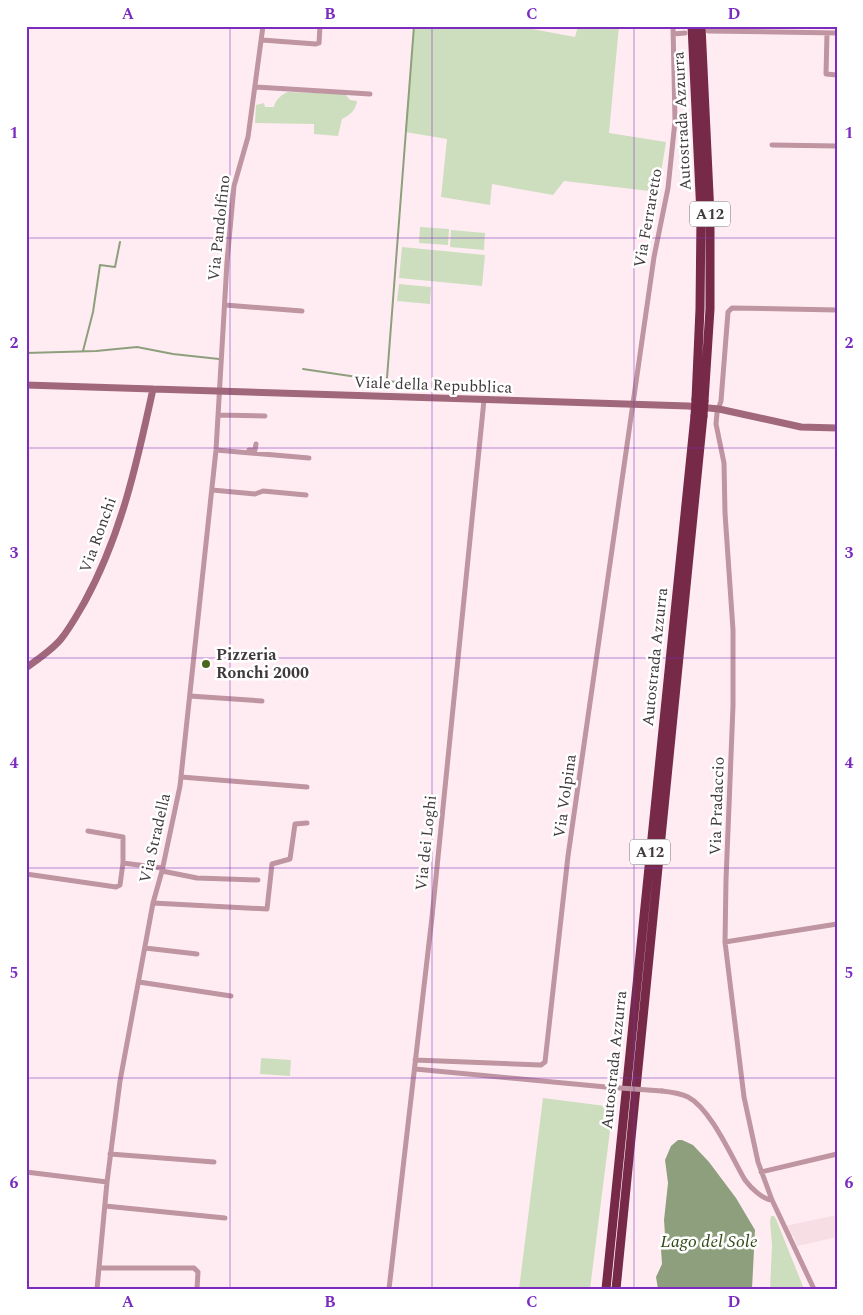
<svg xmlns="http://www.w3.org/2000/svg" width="863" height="1315" font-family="Spectral,serif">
<rect width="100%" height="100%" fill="#ffecf2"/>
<!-- built -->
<path fill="#f7dde4" d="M837 1215V1237L797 1246 794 1236H791L785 1226Z"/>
<!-- green -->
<path fill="#cddebe" d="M414 26H527V28L575 37 578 26H619L609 133 666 142 658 192 564 181 553 195 492 184 490 205 441 197 447 139 405 132Z
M288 92 345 94 350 100 357 101C356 110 350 115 342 119L338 136 314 134V124L255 123 256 105 264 103 265 107H274C275 100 282 94 288 92Z
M420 227 449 229 448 245 419 243Z
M451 230 485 233 484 250 450 247Z
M402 247 485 255 482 286 399 278Z
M399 284 431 287 430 304 397 301Z
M261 1058 291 1060 290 1076 260 1074Z
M543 1098 613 1107 590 1289H519Z
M771 1216H774L776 1219 804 1289H770L772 1245 770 1222Z"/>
<!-- water -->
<path fill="#8e9f7d" d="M678 1140H682L693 1145 709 1162 736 1198 755 1230 752 1289H658L656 1277 662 1264 661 1249 665 1235 664 1220 668 1183 665 1160 671 1146Z"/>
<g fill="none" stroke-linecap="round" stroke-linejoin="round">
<!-- stream -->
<path stroke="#8e9f7d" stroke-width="2" d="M26 144 27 140
M83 351 93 312 100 265 115 267 120 242
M26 353 96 351 137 347 173 354 219 359
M303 369 384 381 428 384
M387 378 414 26"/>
<!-- street -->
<path stroke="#be95a1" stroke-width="5" d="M708 31 837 33
M827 33 826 74 837 75
M673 34 685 33
M262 40 316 44 319 43 320 26
M256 87 370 94
M772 145 837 146
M225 305 302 311
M218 415 265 416
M216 450 309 458
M249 450H255L256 444
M212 490 255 494 263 491 306 495
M190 696 262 701
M181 777 307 787
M88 831 123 837V863
M162 871 197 878 258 880
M26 874 116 887 120 885 123 863 162 868
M153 903 267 909 272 864 290 859 295 824 307 823
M725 942 837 924
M145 948 197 954
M139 982 231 996
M415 1060 541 1065 545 1062 568 856 654 257 668 188 675 121 673 26
M415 1069 606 1087
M662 1091C671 1092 680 1093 688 1097 711 1109 732 1158 745 1180 751 1188 762 1199 772 1200
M110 1154 214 1162
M26 1172 107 1182
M761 1172 837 1154
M105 1206 225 1218
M99 1268H194L198 1272 197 1289
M97 1289 107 1182 120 1081 153 903 162 871 180 786 216 450 227 262 234 186 248 137 263 26
M389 1289 432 917 484 400
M814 1289 772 1200 758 1162 744 1097 725 942 726 880 733 706V630L725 513 724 463 716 424 717 413 721 401 728 312 732 308 837 310"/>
<!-- secondary -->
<path stroke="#a1687b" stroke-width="7" d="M26 385 688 406 719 409 801 427 837 428
M26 668C38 659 52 650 61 639 70 628 77 615 84 603 121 536 137 463 153 389"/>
<!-- highway -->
<path stroke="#772a48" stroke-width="9" d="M692 26 701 215 700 309 696 399
M701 26 710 215V309L704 401
M606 1289 695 416
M616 1289 703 416"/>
<!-- street-bridge -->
<path stroke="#be95a1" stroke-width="5" d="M606 1087 662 1091"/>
<!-- highway-bridge -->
<path stroke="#772a48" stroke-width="9" d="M695 416 696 399
M703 416 704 401"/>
</g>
<!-- grid -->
<path fill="none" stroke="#7b2cbf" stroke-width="1" stroke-opacity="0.55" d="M230 26V1289M432 26V1289M634 26V1289M26 238H837M26 448H837M26 658H837M26 868H837M26 1078H837"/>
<!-- markers -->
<circle fill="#48681e" stroke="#fff" stroke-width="2" cx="206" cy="664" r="5"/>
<g text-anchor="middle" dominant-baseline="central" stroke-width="5" stroke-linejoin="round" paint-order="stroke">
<!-- shield labels -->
<g fill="#fff" stroke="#7a7576" stroke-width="1">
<rect x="690" y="201.5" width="40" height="25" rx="4"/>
<rect x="630" y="839.5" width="40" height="25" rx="4"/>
</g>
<g font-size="15" font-weight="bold" fill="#413a3c">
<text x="710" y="214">A12</text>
<text x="650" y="852">A12</text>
</g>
<!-- street labels -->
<g font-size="16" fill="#413a3c" stroke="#fff">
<text transform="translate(682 121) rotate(-93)">Autostrada Azzurra</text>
<text transform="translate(648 218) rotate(-80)">Via Ferraretto</text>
<text transform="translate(219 228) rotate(-84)">Via Pandolfino</text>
<text transform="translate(433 385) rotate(2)">Viale della Repubblica</text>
<text transform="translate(98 535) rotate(-70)">Via Ronchi</text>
<text transform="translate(655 657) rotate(-84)">Autostrada Azzurra</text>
<text transform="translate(565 796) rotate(-82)">Via Volpina</text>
<text transform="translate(717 806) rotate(-88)">Via Pradaccio</text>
<text transform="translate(155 838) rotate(-77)">Via Stradella</text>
<text transform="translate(426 843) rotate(-84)">Via dei Loghi</text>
<text transform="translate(614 1060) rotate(-84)">Autostrada Azzurra</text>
</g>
<!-- poi labels -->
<g font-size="16" font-weight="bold" fill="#413a3c" stroke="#fff" text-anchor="start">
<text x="216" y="655">Pizzeria<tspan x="216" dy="18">Ronchi 2000</tspan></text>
</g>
<!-- water labels -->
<g font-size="18" font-style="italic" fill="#324915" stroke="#fff">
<text x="709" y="1241">Lago del Sole</text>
</g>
</g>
<!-- border -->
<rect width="863" height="1315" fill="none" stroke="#ffffff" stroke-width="55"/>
<rect x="28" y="28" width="808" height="1260" fill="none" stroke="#7b2cbf" stroke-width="2"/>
<g font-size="16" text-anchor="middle" font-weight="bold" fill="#7b2cbf">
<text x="128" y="19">A</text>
<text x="330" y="19">B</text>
<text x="532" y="19">C</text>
<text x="734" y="19">D</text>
<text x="14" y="138">1</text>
<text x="849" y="138">1</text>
<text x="14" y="348">2</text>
<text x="849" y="348">2</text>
<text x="14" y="558">3</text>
<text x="849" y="558">3</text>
<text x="14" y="768">4</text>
<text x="849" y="768">4</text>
<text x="14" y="978">5</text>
<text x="849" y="978">5</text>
<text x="14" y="1188">6</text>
<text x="849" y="1188">6</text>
<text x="128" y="1307">A</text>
<text x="330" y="1307">B</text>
<text x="532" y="1307">C</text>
<text x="734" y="1307">D</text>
</g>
</svg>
